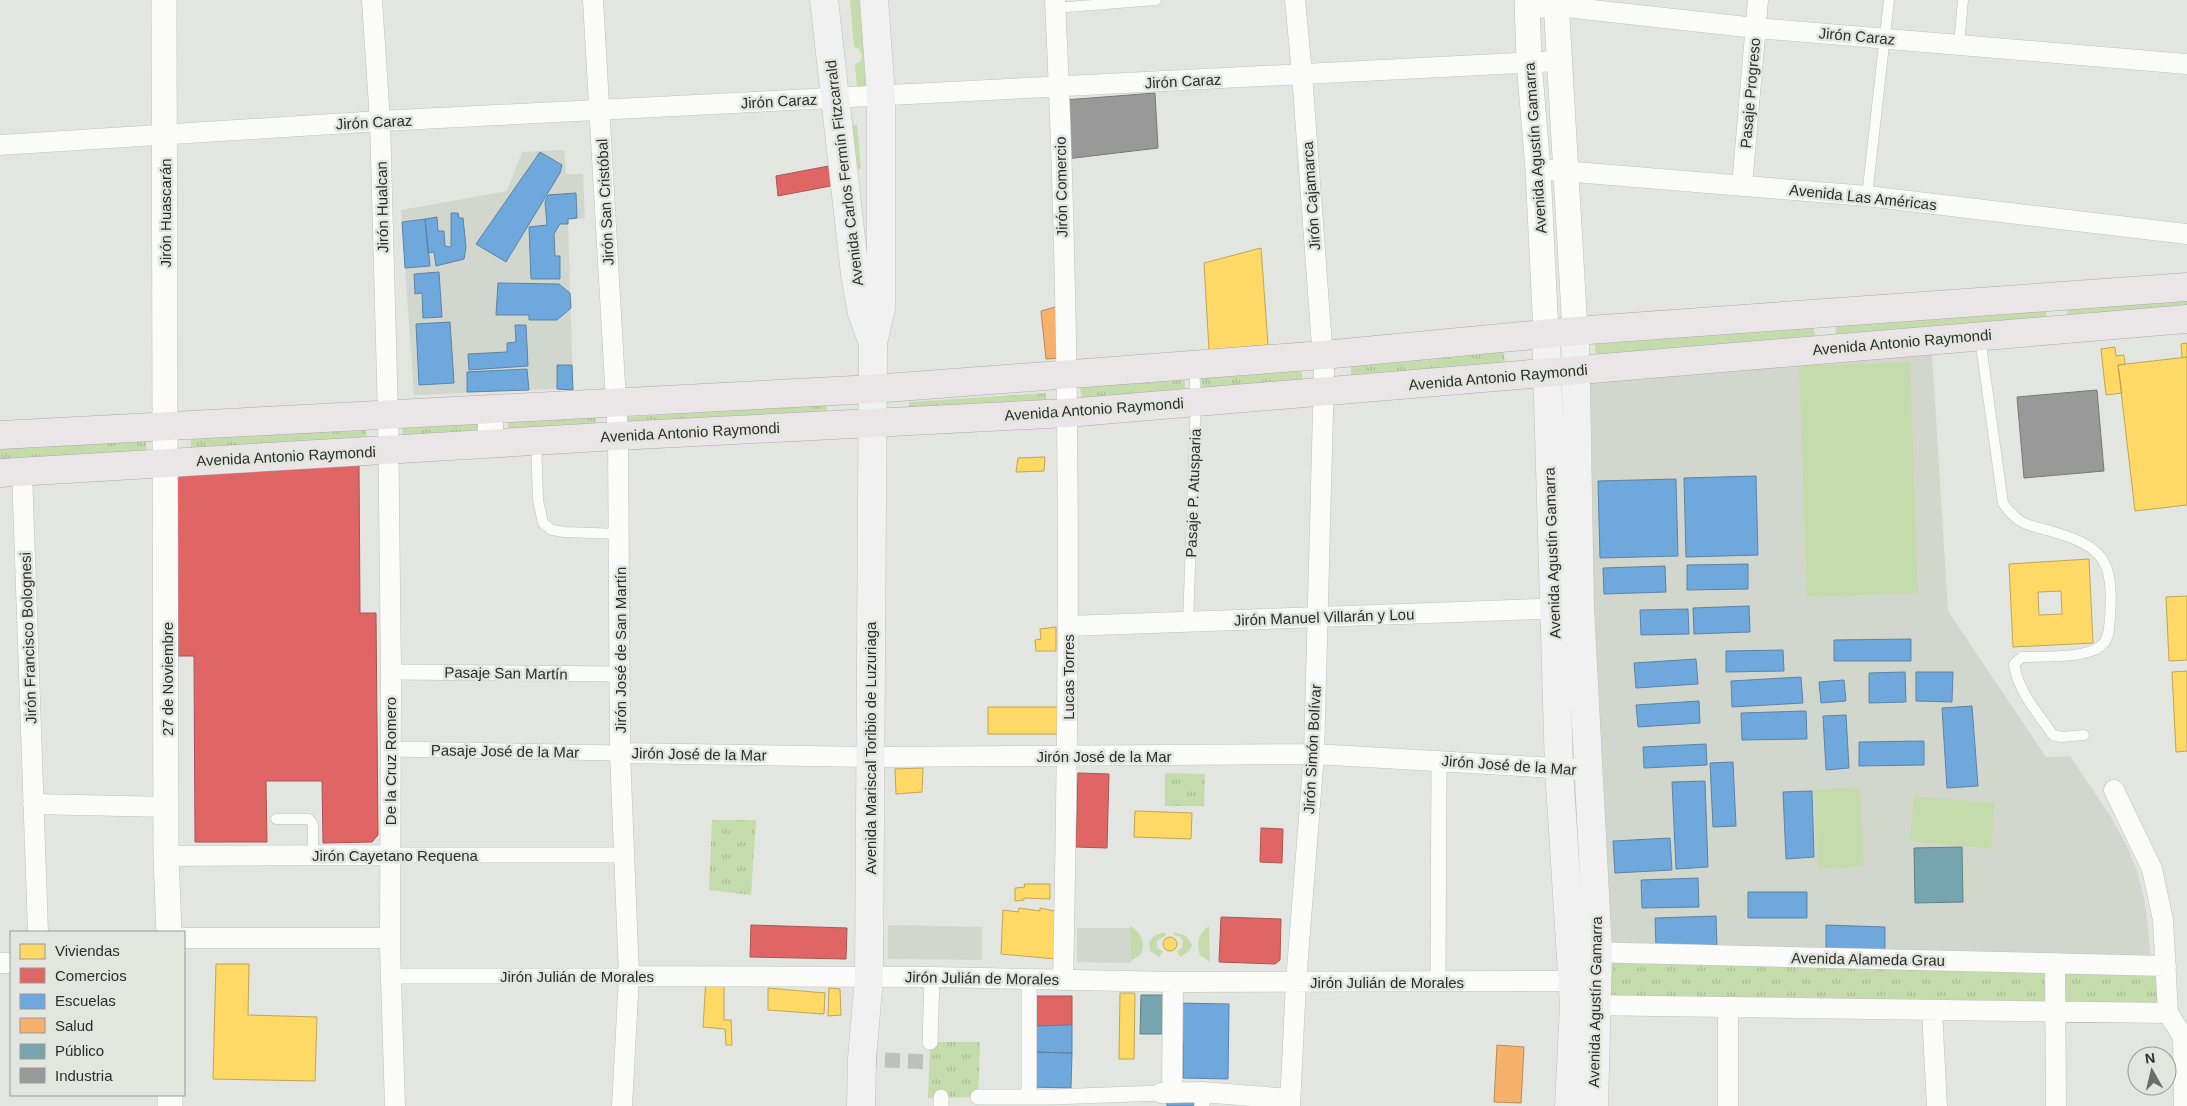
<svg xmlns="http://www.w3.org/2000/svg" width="2187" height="1106" font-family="Helvetica,sans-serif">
<defs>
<pattern id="park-tufts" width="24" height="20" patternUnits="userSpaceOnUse" patternTransform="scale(1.25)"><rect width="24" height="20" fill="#c4dcac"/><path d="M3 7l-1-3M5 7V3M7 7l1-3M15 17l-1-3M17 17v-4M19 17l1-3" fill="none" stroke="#a9bd94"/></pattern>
</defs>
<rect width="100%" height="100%" fill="#e2e5e0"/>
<!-- built -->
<path fill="#d2d7ce" d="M564 150 566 174H583L585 218 568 220 573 390 554 389 414 395 401 210 507 191 522 152Z
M1932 353 1948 611 2046 757 2070 756 2111 817 2127 846 2137 871 2145 901 2151 958 1608 944 1584 379Z
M888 925 982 927V960L888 959Z
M1077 928H1130L1131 963 1077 962Z"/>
<!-- green -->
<path fill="#c4dcac" d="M850 0H872L880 87 857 89 855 64 860 62 862 55 858 48 854 47Z
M857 125 861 168 856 171 840 127Z
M2187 294V306L2068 316 2066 305Z
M2045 306 2047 317 1836 335 1835 321Z
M1812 323 1815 336 1596 356 1594 339Z
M1910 362 1918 593 1807 597 1799 366Z
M1860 787 1864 866 1818 869 1814 790Z
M1914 796 1995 803 1991 849 1910 841Z
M1130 926C1141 933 1146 942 1141 954L1131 961Z
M1209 926 1210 962 1200 955C1196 943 1198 934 1209 926Z
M1165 932 1166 935 1157 941V948L1163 951 1159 957 1150 951 1149 942 1154 936Z
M1174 932 1186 936 1192 945 1189 951 1180 957 1177 951 1182 948 1183 941 1179 936 1174 935Z"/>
<!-- park -->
<path fill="url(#park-tufts)" d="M1503 348 1506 370 1351 383V360Z
M1302 369 1303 390 1201 395 1202 376Z
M1184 375 1186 400 1082 408 1080 385Z
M1046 393 1047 411 910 419 909 402Z
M827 404V421L627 429V417Z
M596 415V431L508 436V418Z
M479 424 480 440 404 444 402 428Z
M366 429 367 449 191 457V436Z
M146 441 147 461 0 467V447Z
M1165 773 1205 774 1204 806H1165Z
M712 820H756L751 895 709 890Z
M1610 962 2047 971 2045 1003 1609 996Z
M2162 969 2163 1008 2060 1005 2058 970Z
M930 1042H980L978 1097 928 1098Z"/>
<!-- homes -->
<path fill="#ffd966" stroke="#c0a654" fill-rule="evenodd" d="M1261 248 1268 345 1209 350 1204 263Z
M2187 343V357L2182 358 2181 344Z
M2115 347 2116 356 2124 355 2125 364 2118 365 2122 393 2106 395 2101 349Z
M2187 357V505L2135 511 2118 365Z
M1045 457 1044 471 1016 472 1018 458Z
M2089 559 2093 643 2013 647 2009 564ZM2061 591 2062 614 2039 615 2038 592Z
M2187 596V660L2169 661 2166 597Z
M1056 627V651H1036L1035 640 1041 639 1040 629Z
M2187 671V751L2176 752 2172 672Z
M988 707H1058V734H988Z
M923 768 922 792 896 794 895 769Z
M1135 811 1192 813 1191 839 1134 837Z
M1024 884H1050V899L1024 898V900L1015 901V888L1025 887Z
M1019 908 1040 911V908L1059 912 1056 959 1001 954 1003 910 1018 912Z
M1163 944a7 7 0 1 1 14 0a7 7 0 1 1-14 0Z
M216 964H249L248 1015 317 1017 315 1081 213 1079Z
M706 979H724V1020H731L732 1045H726L725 1029 703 1027Z
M768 988 825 993 824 1014 768 1010Z
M829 988 840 989 841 1015 828 1016Z
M1120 993H1135L1134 1059H1119Z"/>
<!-- shops -->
<path fill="#e06666" stroke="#aa5554" d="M834 165 836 185 778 196 776 176Z
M359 462 360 613H376L378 835 372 842 323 843 322 781H266L267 842H195L194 656H178L177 463Z
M1078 773 1109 774 1107 848 1076 847Z
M1261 828 1283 829 1282 863 1260 862Z
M1221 917 1281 919 1280 960 1275 964 1219 962Z
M751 925 847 928 846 959 750 957Z
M1033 996H1072V1025L1033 1026Z"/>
<!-- schools -->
<path fill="#6fa8dc" stroke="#5b83a7" d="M540 152 562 165 560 173 506 262 476 244Z
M576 193 577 218 568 219V224H560L554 234 555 256H560V279H531L529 227 547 225 545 202 548 195Z
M451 213H458L459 218H463L466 247 464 259 436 266 434 252 428 253 425 219 437 217 438 231H444L445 246 451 247Z
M425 219 430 266 405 268 402 222Z
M439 272 442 317 423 318 422 293 415 294 414 274Z
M498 283 559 284 570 293 571 308 557 320H529V315H496Z
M450 322 454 383 419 385 416 324Z
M515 325H526L528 366 469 370 468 354 507 352V343L516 342Z
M557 365H572L573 390 557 389Z
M527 369 529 390 467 392V372Z
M1756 476 1758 555 1686 557 1684 478Z
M1676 479 1678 556 1600 558 1598 481Z
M1748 564V589L1687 590V565Z
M1665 566 1666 592 1604 594 1603 568Z
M1749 606 1750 632 1694 634 1693 608Z
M1688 609 1689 634 1641 635 1640 610Z
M1911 639V661H1834V640Z
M1783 650 1784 671 1726 672V651Z
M1696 659 1698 684 1636 688 1634 663Z
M1905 672 1906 702 1869 703V673Z
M1916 672H1953L1952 702 1916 701Z
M1801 677 1803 703 1732 707 1731 681Z
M1844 680 1846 701 1821 703 1819 682Z
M1699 701 1700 723 1638 727 1636 705Z
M1972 706 1978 786 1947 788 1942 708Z
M1806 711 1807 739 1742 740 1741 713Z
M1846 715 1849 768 1826 770 1823 716Z
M1924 741V765L1859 766V742Z
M1706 744 1707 765 1644 768 1643 747Z
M1733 762 1736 826 1713 827 1710 763Z
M1705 781 1708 867 1676 869 1672 782Z
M1812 791 1814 857 1786 859 1783 792Z
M1670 838 1672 870 1615 873 1613 841Z
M1698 878 1699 907 1642 908 1641 880Z
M1748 892H1807V918H1748Z
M1716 916 1717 945 1656 947 1655 918Z
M1826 925 1885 927V954L1826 953Z
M1176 1003 1229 1004 1228 1079 1183 1078V1042L1175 1041Z
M1072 1025V1053L1033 1052V1026Z
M1033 1052 1072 1053 1071 1088 1031 1087Z
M1198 1097V1106H1167V1098Z"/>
<!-- health -->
<path fill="#f6b26b" stroke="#ba8a58" d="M1059 306 1062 358 1046 359 1041 311Z
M1497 1045 1524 1047 1521 1103 1494 1102Z"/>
<!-- public -->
<path fill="#76a5af" stroke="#608187" d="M1962 847 1963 902 1915 903 1914 848Z
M1141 995H1167V1034H1140Z"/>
<!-- industry -->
<path fill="#999" stroke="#797978" d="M1155 93 1158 148 1066 159 1065 100Z
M2097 390 2104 471 2024 478 2017 397Z"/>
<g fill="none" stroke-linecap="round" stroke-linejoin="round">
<!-- pedestrian-tunnel -->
<path stroke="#bec0bc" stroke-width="15" stroke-dasharray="15 8" stroke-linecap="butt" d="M862 1059 930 1062"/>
<defs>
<path id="service" d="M1055 8 1156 0
M1959 45 1963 0
M1867 196 1889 0
M1980 338 2003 503C2016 522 2025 525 2047 530 2104 546 2114 559 2110 619 2109 627 2109 638 2103 644 2090 659 2042 656 2022 657L2014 664C2018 692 2038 713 2053 735L2062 737 2084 735
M536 442 538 500 543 523 552 530 564 532 619 534
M1188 623 1196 401 1194 367
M276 819H309L313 824V855"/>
<path id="pedestrian" d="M391 672 621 674
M390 749 620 753
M390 855H623
M392 976H629
M1438 982 1439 760
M930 1042 932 977
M978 1097H1052L1161 1093
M1029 1097V979
M941 1106V1097
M1202 1106V1092"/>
<path id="minor" d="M372 0 380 121 388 415 391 672 390 947 395 1106
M593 0 618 436 620 753 629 976 622 1106
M1055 0C1071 326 1070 653 1063 980
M1528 9 1556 6 1756 28 2187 64
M0 145 380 121 1558 61
M1538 169 1867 196 2187 234
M1742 186 1758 0
M22 472 38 932
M1068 626 1568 608
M620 753 870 757 1314 754 1589 770
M2114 790 2152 869 2163 920 2168 1013 2183 1037 2184 1106
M33 804 167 807
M166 856 390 855
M184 938H390
M1586 952 2166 966
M0 963H11
M2055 963 2056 1106
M629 976 932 977 1173 982 1573 981
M1583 1005 2168 1013
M1932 1011 1937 1106
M1161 1093 1202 1092 1290 1099
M1172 1093 1173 982
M1290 1106 1296 982 1314 754 1324 373 1302 74 1295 0
M1728 1106V1007"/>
<path id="tertiary" d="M164 0 166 856 169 932
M1527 0 1529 62 1538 169 1546 333
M1556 0 1575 331
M490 410 491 444
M170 1106V1095"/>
<path id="secondary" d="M824 0 855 274 862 313 873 343
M1575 331 1580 608 1598 952 1594 1106
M1546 333 1559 769 1574 1005 1569 1106
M861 1106 862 1059 869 977 873 343 881 308V95L874 0"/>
<path id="primary" d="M0 435 873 389 1323 355 1575 331 2187 287
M0 473 618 436 1067 413 2187 319"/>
</defs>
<!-- service casing -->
<use href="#service" stroke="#bfc1bd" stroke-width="11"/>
<!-- pedestrian casing -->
<use href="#pedestrian" stroke="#bfc1bd" stroke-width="16"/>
<!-- minor casing -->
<use href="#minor" stroke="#bfc1bd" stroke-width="21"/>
<!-- tertiary casing -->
<use href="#tertiary" stroke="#bfc1bd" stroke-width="26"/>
<!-- secondary casing -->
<use href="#secondary" stroke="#bfc1bd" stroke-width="29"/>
<!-- primary casing -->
<use href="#primary" stroke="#ada7aa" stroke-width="29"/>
<!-- service -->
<use href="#service" stroke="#fbfbfa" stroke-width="10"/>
<!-- pedestrian -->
<use href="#pedestrian" stroke="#fbfbfa" stroke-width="15"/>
<!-- minor -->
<use href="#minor" stroke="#fbfbfa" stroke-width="20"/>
<!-- tertiary -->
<use href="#tertiary" stroke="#fbfbfa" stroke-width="25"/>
<!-- secondary -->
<use href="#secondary" stroke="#f2f1f2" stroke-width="28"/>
<!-- primary -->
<use href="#primary" stroke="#eae6e8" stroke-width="28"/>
</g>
<g text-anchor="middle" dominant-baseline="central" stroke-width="5" stroke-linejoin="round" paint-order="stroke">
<!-- street labels -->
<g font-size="15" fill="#2d2e2b" stroke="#e2e6df">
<text transform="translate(1857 36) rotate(5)">Jirón Caraz</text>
<text transform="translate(1183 81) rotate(-3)">Jirón Caraz</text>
<text transform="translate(1750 93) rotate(-85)">Pasaje Progreso</text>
<text transform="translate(779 101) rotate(-3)">Jirón Caraz</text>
<text transform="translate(374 122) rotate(-3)">Jirón Caraz</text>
<text transform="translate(1535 148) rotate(-94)">Avenida Agustín Gamarra</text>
<text transform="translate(844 173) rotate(-97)">Avenida Carlos Fermín Fitzcarrald</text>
<text transform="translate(1061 187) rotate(-91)">Jirón Comercio</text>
<text transform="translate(1311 196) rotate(-94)">Jirón Cajamarca</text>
<text transform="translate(1863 197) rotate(6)">Avenida Las Américas</text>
<text transform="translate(605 202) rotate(-93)">Jirón San Cristóbal</text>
<text transform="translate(382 207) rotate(-91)">Jirón Hualcan</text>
<text transform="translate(165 213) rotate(-90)">Jirón Huascarán</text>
<text transform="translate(1902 342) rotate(-5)">Avenida Antonio Raymondi</text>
<text transform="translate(1498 377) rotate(-5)">Avenida Antonio Raymondi</text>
<text transform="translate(1094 409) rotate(-4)">Avenida Antonio Raymondi</text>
<text transform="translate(690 432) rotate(-3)">Avenida Antonio Raymondi</text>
<text transform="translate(286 456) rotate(-3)">Avenida Antonio Raymondi</text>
<text transform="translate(1193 493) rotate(-88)">Pasaje P. Atusparia</text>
<text transform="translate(1552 553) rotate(-92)">Avenida Agustín Gamarra</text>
<text transform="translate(1324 617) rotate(-2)">Jirón Manuel Villarán y Lou</text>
<text transform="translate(28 638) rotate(-92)">Jirón Francisco Bolognesi</text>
<text transform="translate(620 650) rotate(-90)">Jirón José de San Martín</text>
<text transform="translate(506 673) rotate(1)">Pasaje San Martín</text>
<text transform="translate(1068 677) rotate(-90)">Lucas Torres</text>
<text transform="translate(167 679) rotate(-90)">27 de Noviembre</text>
<text transform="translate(870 748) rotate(-90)">Avenida Mariscal Toribio de Luzuriaga</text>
<text transform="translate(1312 749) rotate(-87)">Jirón Simón Bolívar</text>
<text transform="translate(505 751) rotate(1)">Pasaje José de la Mar</text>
<text transform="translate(699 754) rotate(1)">Jirón José de la Mar</text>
<text x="1104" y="756">Jirón José de la Mar</text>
<text transform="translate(390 761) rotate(-90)">De la Cruz Romero</text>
<text transform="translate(1509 765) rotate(4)">Jirón José de la Mar</text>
<text x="395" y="855">Jirón Cayetano Requena</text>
<text transform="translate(1868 959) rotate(1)">Avenida Alameda Grau</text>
<text x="577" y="976">Jirón Julián de Morales</text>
<text transform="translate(982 978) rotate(1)">Jirón Julián de Morales</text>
<text x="1387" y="982">Jirón Julián de Morales</text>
<text transform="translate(1595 1002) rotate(-89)">Avenida Agustín Gamarra</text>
</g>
</g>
<!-- legend -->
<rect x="10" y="931" width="175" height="165" fill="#e2e6df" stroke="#9a9c97"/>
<rect x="20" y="944" width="25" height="15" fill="#ffd966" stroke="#9a9c97"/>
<text x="55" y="956" font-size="15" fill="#2d2e2b">Viviendas</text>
<rect x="20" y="968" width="25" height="15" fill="#e06666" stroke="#9a9c97"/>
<text x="55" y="981" font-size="15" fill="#2d2e2b">Comercios</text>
<rect x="20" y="994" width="25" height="15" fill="#6fa8dc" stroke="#9a9c97"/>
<text x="55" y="1006" font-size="15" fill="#2d2e2b">Escuelas</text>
<rect x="20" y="1018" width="25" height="15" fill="#f6b26b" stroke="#9a9c97"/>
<text x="55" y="1031" font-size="15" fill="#2d2e2b">Salud</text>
<rect x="20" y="1044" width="25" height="15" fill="#76a5af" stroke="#9a9c97"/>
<text x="55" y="1056" font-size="15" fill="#2d2e2b">Público</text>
<rect x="20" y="1068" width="25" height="15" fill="#999999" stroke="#9a9c97"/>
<text x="55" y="1081" font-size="15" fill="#2d2e2b">Industria</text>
<!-- north arrow -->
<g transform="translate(2152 1071) rotate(352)"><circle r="24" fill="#e2e6df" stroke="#9a9c97"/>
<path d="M0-4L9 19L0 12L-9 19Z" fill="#6c6e6a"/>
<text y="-8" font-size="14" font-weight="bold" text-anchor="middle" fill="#2d2e2b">N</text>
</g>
</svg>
